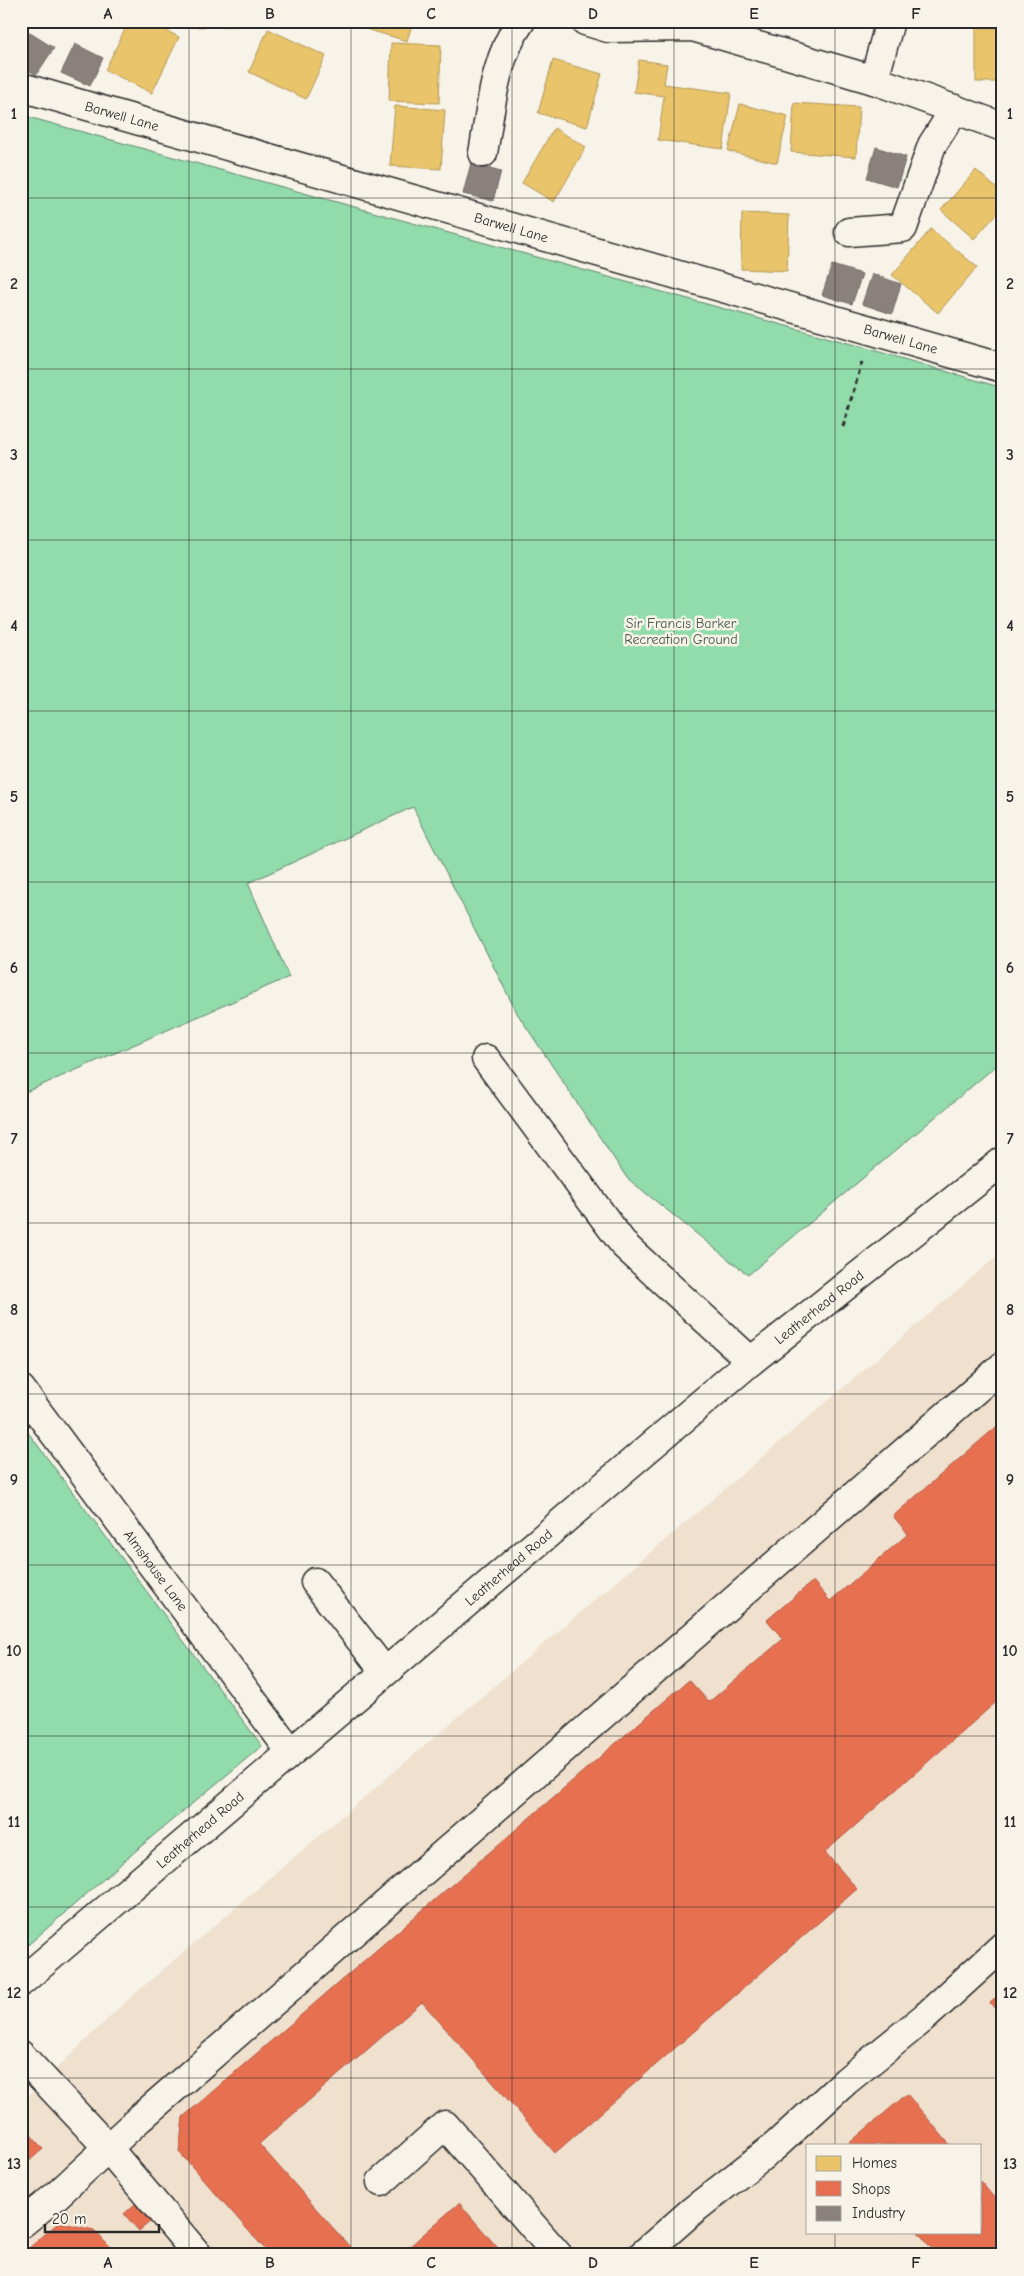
<svg xmlns="http://www.w3.org/2000/svg" width="1024" height="2276" font-family="'Comic Neue',sans-serif">
<rect width="100%" height="100%" fill="#f7f3e8"/>
<filter id="ink" filterUnits="userSpaceOnUse"><feTurbulence type="fractalNoise" baseFrequency=".02" numOctaves="2"/><feDisplacementMap in="SourceGraphic" scale="10" xChannelSelector="R" yChannelSelector="G"/><feConvolveMatrix kernelMatrix="1 2 1 2 8 2 1 2 1" color-interpolation-filters="sRGB"/></filter>
<g filter="url(#ink)">
<!-- built -->
<path fill="#f0e1ce" fill-rule="evenodd" d="M1003 1251V2255H21V2103L125 2002ZM808 2145H980V2232H808Z"/>
<!-- green -->
<path fill="#92dbab" stroke="#5e836b" d="M21 115 866 348 1003 388V1060L748 1275 627 1178 517 1013 413 807 248 883 289 977 21 1094Z
M21 1423 262 1746 154 1835 21 1951Z"/>
<!-- homes -->
<path fill="#e9c46a" stroke="#b09657" d="M129 21H147L179 37 152 93 105 70Z
M190 21H239V26L190 27Z
M353 21H413L407 41 352 25Z
M976 28H1003V82H976Z
M268 29 326 56 306 99 249 72Z
M391 43 441 45 439 103 389 101Z
M553 60 602 74 587 127 538 113Z
M639 60 667 64 664 84 731 93 723 149 658 140 664 96 634 92Z
M794 103 859 107 856 157 791 152Z
M740 104 788 116 777 163 728 151Z
M395 106 445 110 441 169 390 166Z
M554 128 586 147 554 202 522 183Z
M976 170 1003 194V207L974 239 941 210Z
M742 213 789 215 787 271 741 269Z
M931 229 977 267 938 313 892 275Z"/>
<!-- shops -->
<path fill="#e76f51" stroke="#af5b46" d="M1003 1421V1696L825 1852 857 1889 555 2153 422 2002 259 2144 357 2255H270L179 2152 183 2117 689 1680 709 1702 783 1639 767 1620 813 1581 830 1601 908 1534 893 1516Z
M1003 1992V2018L990 2003Z
M907 2094 950 2145H847Z
M25 2128 43 2149 21 2168V2131Z
M980 2181 1003 2208V2247L994 2255H937L918 2232H980Z
M136 2203 151 2221 139 2231 124 2214Z
M459 2203 504 2255H400Z
M59 2222 94 2230 117 2255H21Z"/>
<!-- industry -->
<path fill="#8a817c" stroke="#6e6764" d="M27 31 54 48 36 75 21 65V40Z
M75 44 103 58 90 86 61 73Z
M876 147 906 157 897 187 867 178Z
M471 163 501 171 493 201 463 194Z
M832 265 862 274 852 304 822 295Z
M872 274 901 284 892 314 862 304Z"/>
<g fill="none" stroke-linecap="round" stroke-linejoin="round">
<defs>
<g id="minor">
<path d="M585 21 608 28 693 27 874 80 1003 127"/>
<path d="M874 80 890 21"/>
<path id="s1" d="M21 87 1003 368"/>
<path d="M483 153C491 109 494 59 521 21"/>
<path d="M849 232 903 228 932 145 955 109"/>
<path d="M486 1059 625 1246 751 1361"/>
<path id="s2" d="M21 1389 291 1752"/>
<path d="M315 1582 385 1672"/>
<path d="M21 2055 107 2147 198 2255"/>
<path d="M381 2182 445 2125 558 2255"/>
<path d="M21 2224 57 2195 139 2119 1003 1366"/>
<path d="M642 2255 692 2211 775 2146 846 2081 925 2017 1003 1946"/>
</g>
<g id="highway">
<path id="s3" d="M21 1982 751 1361 1003 1161"/>
</g>
</defs>
<!-- minor casing -->
<use href="#minor" stroke="#2b2b2b" stroke-width="31"/>
<!-- highway casing -->
<use href="#highway" stroke="#2b2b2b" stroke-width="31"/>
<!-- path -->
<path stroke="#2b2b2b" stroke-width="3" stroke-dasharray="5 4" stroke-linecap="butt" d="M843 427 862 362"/>
<!-- minor -->
<use href="#minor" stroke="#f7f3e8" stroke-width="28"/>
<!-- highway -->
<use href="#highway" stroke="#f7f3e8" stroke-width="28"/>
</g>
</g>
<!-- grid -->
<path fill="none" stroke="#2b2b2b" stroke-width="1" stroke-opacity="0.55" d="M189 21V2255M351 21V2255M512 21V2255M674 21V2255M835 21V2145M21 198H1003M21 369H1003M21 540H1003M21 711H1003M21 882H1003M21 1053H1003M21 1223H1003M21 1394H1003M21 1565H1003M21 1736H1003M21 1907H1003M21 2078H1003M835 2232V2255"/>
<g text-anchor="middle" dominant-baseline="central" stroke-width="5" stroke-linejoin="round" paint-order="stroke">
<!-- street labels -->
<g font-size="14" fill="#2b2b2b" stroke="#f7f3e8">
<text stroke="none"><textPath href="#s1" startOffset="105">Barwell Lane</textPath></text>
<text stroke="none"><textPath href="#s1" startOffset="510">Barwell Lane</textPath></text>
<text stroke="none"><textPath href="#s1" startOffset="915">Barwell Lane</textPath></text>
<text stroke="none"><textPath href="#s3" startOffset="1045">Leatherhead Road</textPath></text>
<text stroke="none"><textPath href="#s3" startOffset="640">Leatherhead Road</textPath></text>
<text stroke="none"><textPath href="#s2" startOffset="226">Almshouse Lane</textPath></text>
<text stroke="none"><textPath href="#s3" startOffset="235">Leatherhead Road</textPath></text>
</g>
<!-- park labels -->
<g font-size="14" fill="#45574b" stroke="#f7f3e8">
<text x="681" y="623">Sir Francis Barker<tspan x="681" dy="16">Recreation Ground</tspan></text>
</g>
</g>
<!-- margin -->
<rect width="1024" height="2276" fill="none" stroke="#f7f3e8" stroke-width="55"/>
<!-- legend -->
<rect x="806" y="2144" width="175" height="90" fill="#f7f3e8" stroke="#a5a39c"/>
<rect x="816" y="2156" width="25" height="15" fill="#e9c46a" stroke="#a5a39c"/>
<text x="852" y="2168" font-size="15" fill="#2b2b2b">Homes</text>
<rect x="816" y="2181" width="25" height="15" fill="#e76f51" stroke="#a5a39c"/>
<text x="852" y="2194" font-size="15" fill="#2b2b2b">Shops</text>
<rect x="816" y="2206" width="25" height="15" fill="#8a817c" stroke="#a5a39c"/>
<text x="852" y="2218" font-size="15" fill="#2b2b2b">Industry</text>
<!-- scale -->
<path d="M45 2224v8h114v-8" fill="none" stroke="#2b2b2b" stroke-width="2.5"/>
<text x="52" y="2224" font-size="15" fill="#2b2b2b" stroke="#f7f3e8" stroke-width="4" paint-order="stroke">20 m</text>
<rect x="28" y="28" width="968" height="2220" fill="none" stroke="#2b2b2b" stroke-width="2"/>
<g font-size="16" text-anchor="middle" font-weight="bold" fill="#2b2b2b">
<text x="108" y="19">A</text>
<text x="270" y="19">B</text>
<text x="431" y="19">C</text>
<text x="593" y="19">D</text>
<text x="754" y="19">E</text>
<text x="916" y="19">F</text>
<text x="14" y="119">1</text>
<text x="1010" y="119">1</text>
<text x="14" y="289">2</text>
<text x="1010" y="289">2</text>
<text x="14" y="460">3</text>
<text x="1010" y="460">3</text>
<text x="14" y="631">4</text>
<text x="1010" y="631">4</text>
<text x="14" y="802">5</text>
<text x="1010" y="802">5</text>
<text x="14" y="973">6</text>
<text x="1010" y="973">6</text>
<text x="14" y="1144">7</text>
<text x="1010" y="1144">7</text>
<text x="14" y="1315">8</text>
<text x="1010" y="1315">8</text>
<text x="14" y="1485">9</text>
<text x="1010" y="1485">9</text>
<text x="14" y="1656">10</text>
<text x="1010" y="1656">10</text>
<text x="14" y="1827">11</text>
<text x="1010" y="1827">11</text>
<text x="14" y="1998">12</text>
<text x="1010" y="1998">12</text>
<text x="14" y="2169">13</text>
<text x="1010" y="2169">13</text>
<text x="108" y="2268">A</text>
<text x="270" y="2268">B</text>
<text x="431" y="2268">C</text>
<text x="593" y="2268">D</text>
<text x="754" y="2268">E</text>
<text x="916" y="2268">F</text>
</g>
</svg>
